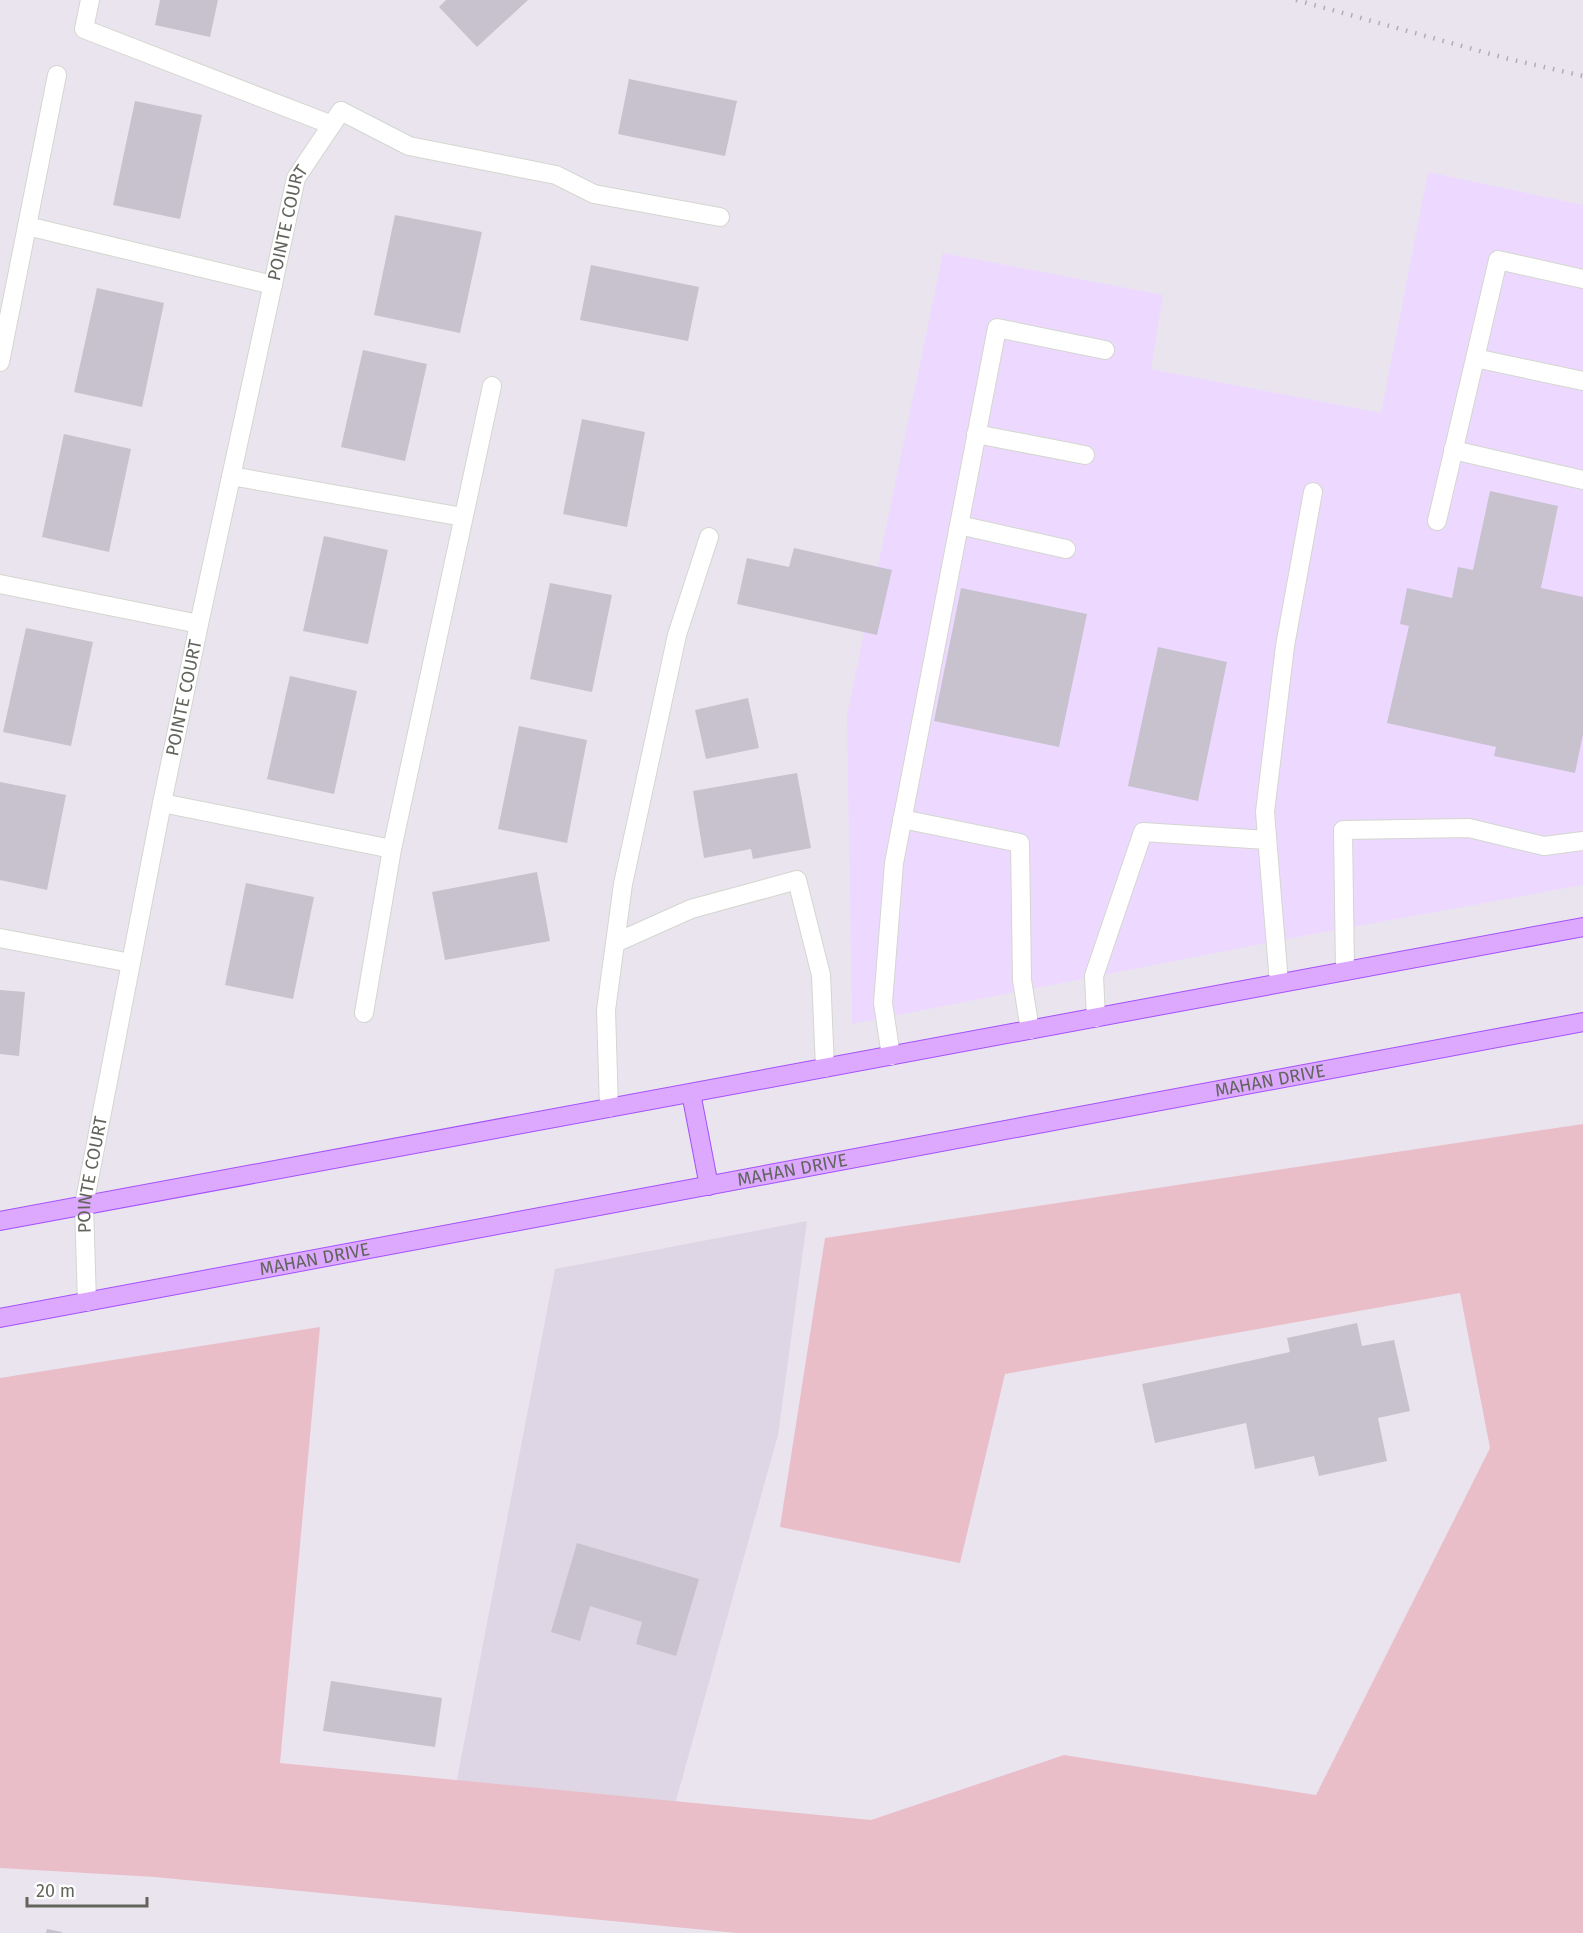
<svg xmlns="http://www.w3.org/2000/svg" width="1583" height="1933" font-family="'Fira Sans',sans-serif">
<rect width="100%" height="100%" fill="#eae4ef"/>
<!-- commercial -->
<path fill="#edd9ff" d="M1428 172 1583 205V885L1303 936 852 1024 847 715 943 253 1163 295 1151 369 1381 413Z"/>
<!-- education -->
<path fill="#ded6e4" d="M807 1221 778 1435 658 1865 450 1816 555 1269Z"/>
<!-- green -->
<path fill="#e9bec8" d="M1583 1124V1933H737L155 1877 0 1868V1378L320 1327 280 1763 871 1820 1064 1755 1316 1795 1490 1448 1460 1293 1005 1374 960 1563 780 1527 825 1238Z"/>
<!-- building -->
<path fill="#c7c2cd" d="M160 0H218L210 37 155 25Z
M446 0H528L477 47 439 7Z
M629 79 737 101 725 156 618 134Z
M135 101 202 115 180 219 113 205Z
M395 215 482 232 460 333 374 315Z
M591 265 699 287 688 341 580 320Z
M97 288 164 303 142 407 74 392Z
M363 350 427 364 405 461 341 447Z
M582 419 645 432 627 527 563 514Z
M64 434 131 449 109 552 42 537Z
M1490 491 1558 506 1541 588 1583 597V734L1575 773 1494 756 1496 747 1387 723 1409 626 1400 624 1407 588 1452 598 1458 567 1473 570Z
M324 536 388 550 368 644 303 631Z
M794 548 892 570 877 635 737 604 747 558 789 567Z
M550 583 612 595 592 692 530 679Z
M961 588 1087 614 1059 747 934 721Z
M26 628 93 642 71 746 3 732Z
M1158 647 1227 662 1198 801 1128 786Z
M290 676 357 691 334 794 267 779Z
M748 698 759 748 706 759 695 710Z
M519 726 587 740 567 843 498 829Z
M797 773 811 848 753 859 751 849 704 858 693 791Z
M0 782 66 795 47 890 0 880Z
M537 872 550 941 445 960 432 892Z
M246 883 314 897 293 999 225 985Z
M0 990 25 992 19 1056 0 1054Z
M1357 1323 1362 1346 1394 1340 1410 1411 1378 1418 1387 1461 1319 1476 1314 1456 1255 1469 1246 1423 1155 1443 1142 1384 1290 1352 1287 1338Z
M577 1543 699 1579 676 1656 636 1644 642 1622 590 1606 580 1641 551 1632Z
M331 1681 442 1698 435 1747 323 1731Z
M47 1929 62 1932V1933H46Z"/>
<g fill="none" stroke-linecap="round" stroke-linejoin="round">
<defs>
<path id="lane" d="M90 0 84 29 332 125
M341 111 409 146 556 175 594 194 720 217
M27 226 273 285
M1475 358 1583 381
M0 362 57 75
M976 434 1085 455
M1453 450 1583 480
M231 476 463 517
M1437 521 1498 260 1583 279
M959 525 1066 549
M0 584 199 624
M162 803 392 849
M902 819 1020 843 1022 980 1030 1030
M0 938 131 963
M615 943 691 909 797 880 821 975 825 1068
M1345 971 1343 830 1469 828 1544 846 1583 841
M1279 983 1265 812 1285 646 1313 492
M364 1013 392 849 492 386
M1096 1018 1094 976 1143 832 1267 840
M891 1056 883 1003 894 863 997 328 1105 350
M609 1108 606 1010 623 884 677 635 709 537"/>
<g id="street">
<path id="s1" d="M87 1302 84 1205 162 803 199 624 296 178 341 111"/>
</g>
<g id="primary">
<path d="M691 1093 709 1186"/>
<path d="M0 1221 1583 927"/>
<path id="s2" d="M0 1318 1583 1022"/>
</g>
</defs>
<!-- lane casing -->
<use href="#lane" stroke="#d3d7cf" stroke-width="20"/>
<!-- street casing -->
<use href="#street" stroke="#d3d7cf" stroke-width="20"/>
<!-- primary casing -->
<use href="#primary" stroke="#a351fb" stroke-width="20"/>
<!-- lane -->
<use href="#lane" stroke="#fff" stroke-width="18"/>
<!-- street -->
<use href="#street" stroke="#fff" stroke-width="18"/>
<!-- primary -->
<use href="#primary" stroke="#dda9ff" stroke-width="18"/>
<!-- rail -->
<path stroke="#aeafad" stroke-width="4.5" stroke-dasharray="1.5 8" stroke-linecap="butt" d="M1296 0 1505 58 1583 76"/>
</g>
<g text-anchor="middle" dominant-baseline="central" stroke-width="4.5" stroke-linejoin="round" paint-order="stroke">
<!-- street labels -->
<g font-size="18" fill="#62655c" stroke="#fff">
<text stroke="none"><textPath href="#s1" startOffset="1100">POINTE COURT</textPath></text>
<text stroke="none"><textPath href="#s1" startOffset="614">POINTE COURT</textPath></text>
<text stroke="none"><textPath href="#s2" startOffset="1292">MAHAN DRIVE</textPath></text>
<text stroke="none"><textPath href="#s2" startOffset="806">MAHAN DRIVE</textPath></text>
<text stroke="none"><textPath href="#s1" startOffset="128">POINTE COURT</textPath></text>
<text stroke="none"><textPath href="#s2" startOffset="320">MAHAN DRIVE</textPath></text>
</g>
</g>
<!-- scale -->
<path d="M27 1897v9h120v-9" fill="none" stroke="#62655c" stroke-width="3"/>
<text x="36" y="1897" font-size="18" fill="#62655c" stroke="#ffffff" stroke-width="4.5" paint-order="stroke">20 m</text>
</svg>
